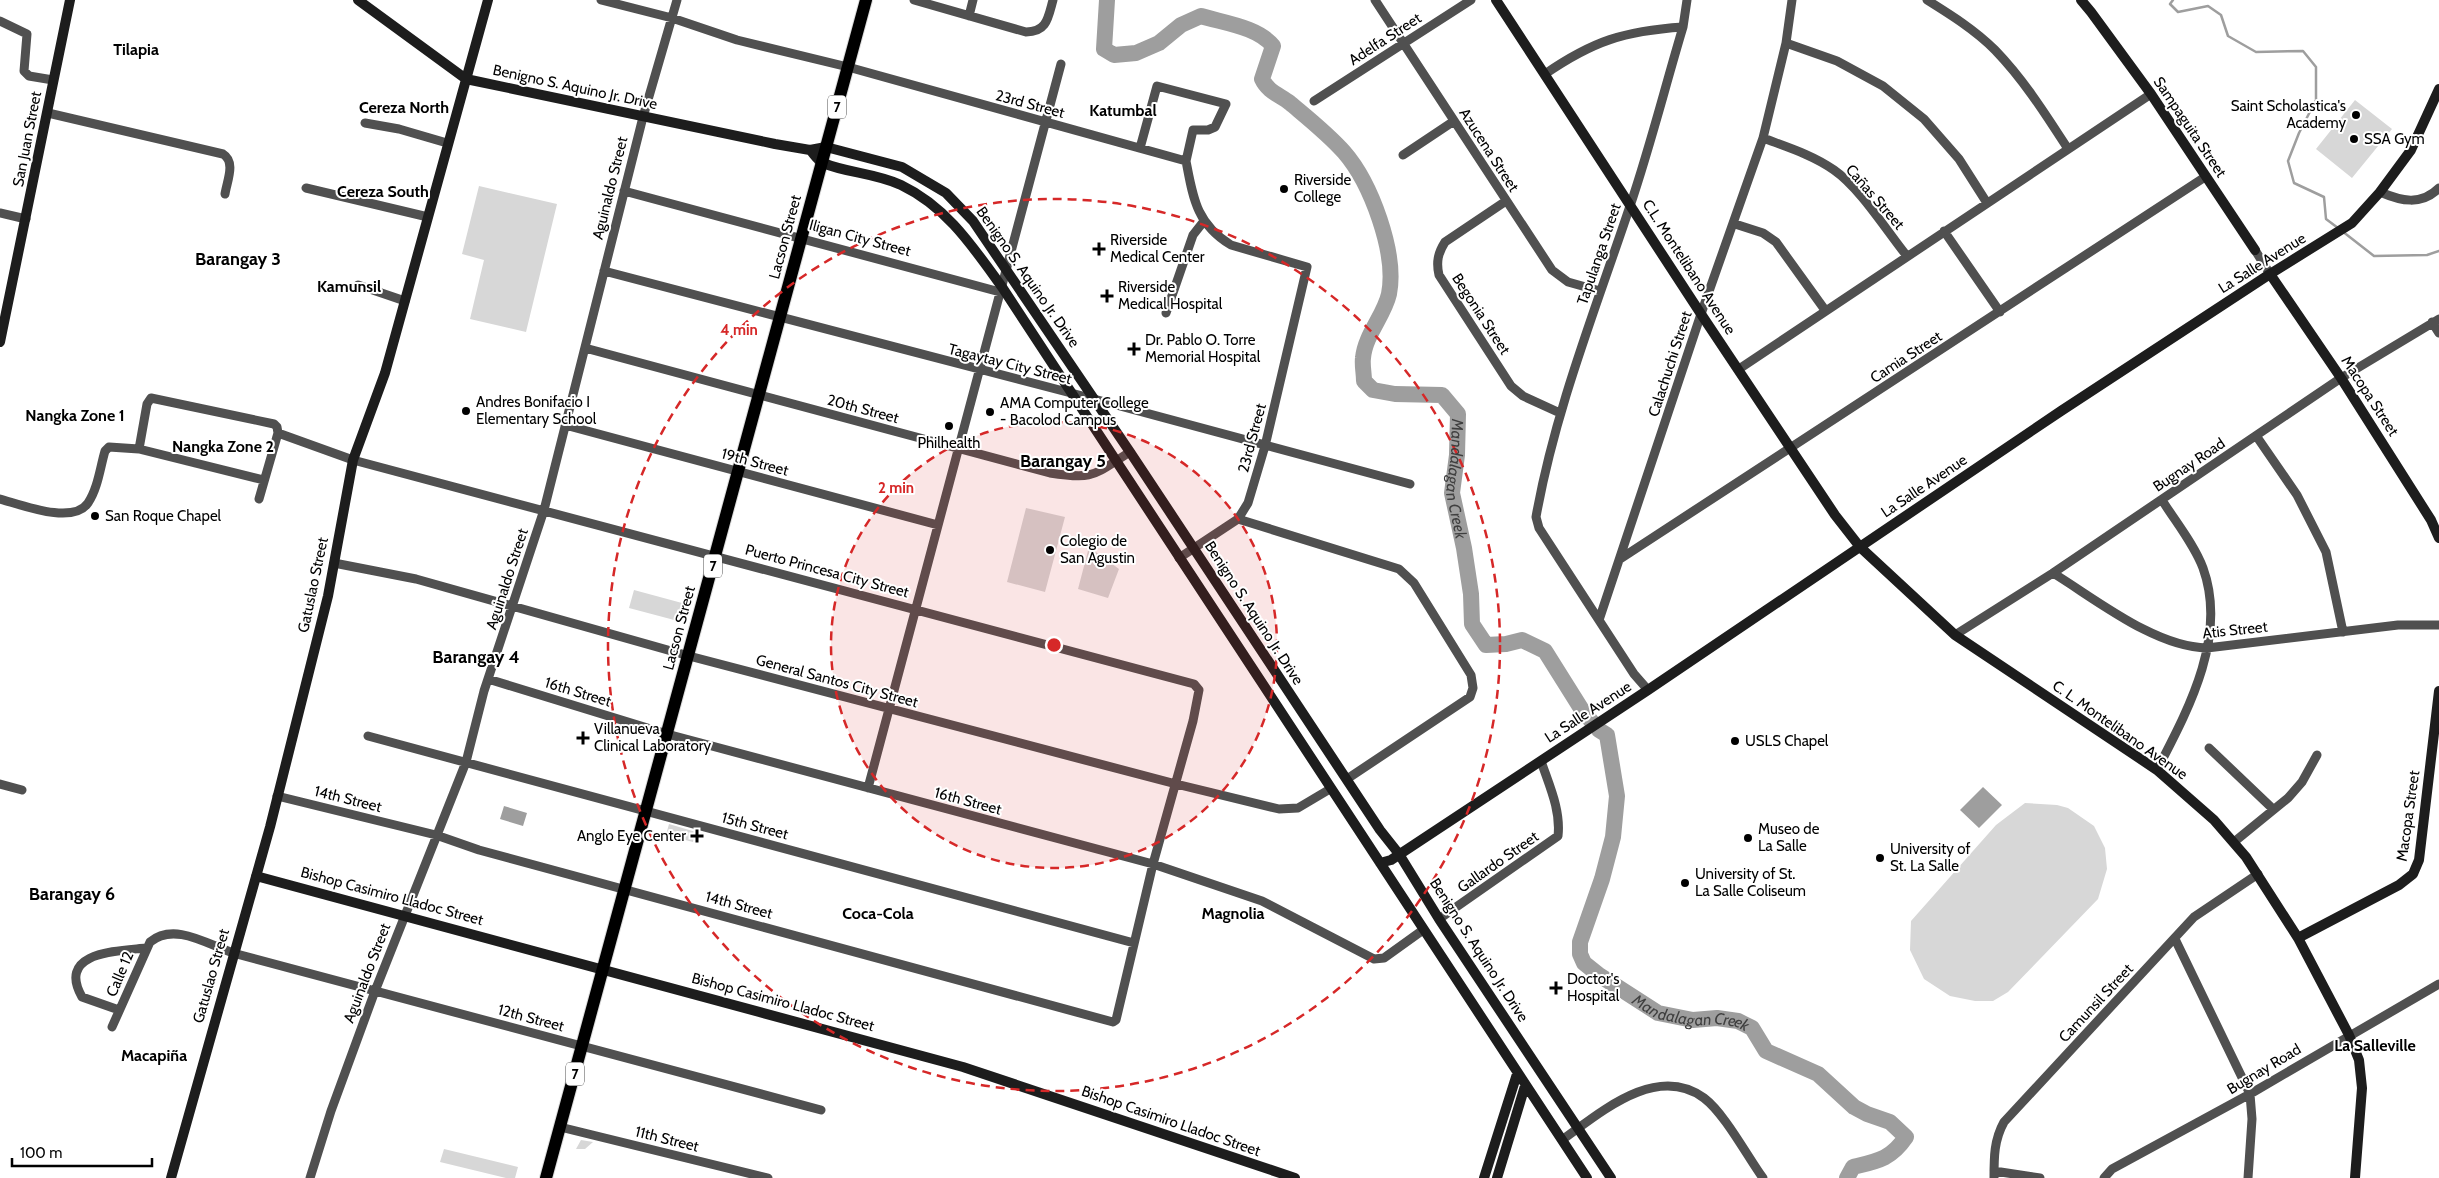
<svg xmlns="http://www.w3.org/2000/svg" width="2439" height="1178" font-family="Cabin,sans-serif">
<rect width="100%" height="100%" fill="#fff"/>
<!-- green -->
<path fill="#d7d7d7" d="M2355 100 2392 129 2352 178 2316 149Z
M479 186 557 204 526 332 470 319 484 260 462 254Z
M1026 508 1065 517 1045 592 1007 582Z
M1089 547 1119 569 1108 598 1078 589Z
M634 590 682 603 678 621 629 608Z
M2025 803 2057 805 2068 808 2094 826 2105 848 2107 869 2098 899 2008 992 1993 1001H1975L1950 996 1924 979 1910 950 1911 921 1996 825Z
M669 824 696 832 693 842 666 835Z
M581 1140 593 1142 585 1149H576Z
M444 1149 518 1167 515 1178H506L440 1162Z"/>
<!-- water -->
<path fill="#9e9e9e" d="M1983 787 2002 805 1979 828 1960 810Z
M504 806 527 813 523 826 500 819Z"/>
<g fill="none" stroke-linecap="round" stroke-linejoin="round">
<!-- stream -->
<path stroke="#9e9e9e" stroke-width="2.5" d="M2173 0 2170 4 2178 12 2208 6 2221 15 2228 36 2256 52 2303 51 2316 67V100L2299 133 2288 161 2294 183 2324 197 2326 219 2338 228
M2342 231 2374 256 2427 255 2439 251"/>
<!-- river -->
<g stroke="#9e9e9e" stroke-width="16">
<path id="s1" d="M1107 0 1104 49 1114 55 1136 53 1159 43 1181 25 1201 16C1224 23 1258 27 1273 46L1262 79C1268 92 1280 95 1290 103 1309 119 1328 134 1344 152 1371 183 1397 253 1389 294 1384 316 1365 335 1363 358 1362 365 1364 373 1364 381L1373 390 1395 394 1442 395 1458 414 1457 455 1452 493 1464 548 1471 594 1472 624 1486 645 1506 644 1522 640 1545 651 1582 710 1592 722"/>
<path id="s2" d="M1599 730 1607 735 1617 796 1613 837 1602 879 1580 942V954L1584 963 1599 975 1658 1013 1693 1020 1717 1018 1738 1021 1752 1028 1766 1051 1818 1074 1854 1107 1867 1114 1890 1122 1906 1137C1891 1159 1878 1161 1853 1167L1847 1178"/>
</g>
<defs>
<path id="primary" d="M546 1178 866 0"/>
</defs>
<!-- primary casing -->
<use href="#primary" stroke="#dbdbdb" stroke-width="14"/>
<!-- street -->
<path stroke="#505050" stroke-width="9" d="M601 0 672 18 737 40 848 67 1186 161C1193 197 1196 224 1231 245L1307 267 1265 446 1248 503 1238 519 1179 558
M914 0 1026 32C1047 32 1048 18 1053 0
M1375 0 1552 270 1568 282 1600 291
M1927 0C1951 15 1975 30 1995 50 2024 80 2046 115 2068 149
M969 16 973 0
M0 21 27 34 24 71 29 76 53 80
M1786 43 1837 61 1883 86 1924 119 1959 159 1987 203
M1545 74C1593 41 1624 31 1683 27
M1314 101 1471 0
M48 113 223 154C236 162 227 181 225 194
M365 123 399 129 447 143
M1763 138C1787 147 1813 155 1834 170 1860 188 1886 230 1907 256
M1140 148 1157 86 1226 104 1215 127 1208 130H1193L1186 161
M1403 155 1454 121
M306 188 428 217
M624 191 1000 292
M2380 192C2401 201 2421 206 2439 188
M1506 201 1445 242C1438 253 1436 262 1439 275L1511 386 1523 396 1560 413
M0 213 26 219
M1735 224 1763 233 1776 242 1825 310
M1944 231 2000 312
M2255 250 2270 274
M604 271 1094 399 1410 484
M358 285 405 301
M1166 313 1193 235 1204 221
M2432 322 2439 333
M585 348 1050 473C1095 480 1093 475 1130 452
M1739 369 2151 94
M565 425 938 525
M2257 437 2297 495 2326 552 2343 632
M139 449 147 404 151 398 274 424 277 427 278 433 353 460 1194 684 1199 690 1193 721 1153 864 1116 1020 1113 1022 479 850 436 835 277 796
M0 499C22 505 73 525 88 503 98 488 100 468 105 451L109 447 139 449 264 480
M259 499 278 433
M1238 519 1399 569 1414 583 1471 675 1473 688 1470 697 1347 779
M1620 559 2205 177
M334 563 416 579 689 656 1176 784 1279 809 1298 808 1330 789
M2053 573C2097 600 2155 647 2207 648L2398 625H2439
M1599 620 1701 314 1763 138 1786 43 1792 0
M1955 635 2053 573 2341 378 2439 319
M488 679 667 734 1153 864 1262 901 1374 959 1384 958 1423 930
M1648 690 1634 674 1539 528 1536 517C1555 410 1596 308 1630 206 1650 147 1665 87 1683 27L1687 0
M368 736 1134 943
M2209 748 2273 809
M2157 770C2188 710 2228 637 2203 568 2194 544 2175 521 2162 500
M0 784 22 790
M868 788 1061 64
M2234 842 2288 798 2302 782 2317 755
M1439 919 1558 836C1561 810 1549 785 1541 761
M2175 939 2250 1094 2252 1119 2248 1178
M119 1010 82 997C56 951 119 951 146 948
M112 1027 150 942C174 922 207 944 233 953L821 1110
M560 1127 768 1178
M1562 1140C1600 1113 1656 1063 1704 1098 1725 1114 1747 1156 1763 1178
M1994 1171 2040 1178
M310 1178 331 1111 375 991 466 762 484 691 544 510 643 117 677 0
M1994 1178C1994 1157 1994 1140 2004 1122L2194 917 2258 874
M2104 1178 2112 1169 2250 1094 2439 984"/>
<!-- secondary -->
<path stroke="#1d1d1d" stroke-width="10" d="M358 0 466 79 775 144 810 150 826 147 902 167 946 193 973 221 1130 452 1380 830 1399 854 1439 919 1611 1178
M1496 0 1701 314 1835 515 1860 547 1955 635 2157 770 2214 820 2246 857 2298 938 2349 1035 2359 1060 2362 1088 2355 1178
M2081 0 2091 12 2151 94 2255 250
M810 150C814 154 818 161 823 163 847 173 875 173 901 185 947 207 973 247 1002 287L1587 1178
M2270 274 2341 378 2431 520 2439 538
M0 342 70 0
M1380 863 1391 860 1648 690 2061 411 2270 274 2352 223 2380 192 2411 150 2439 89
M256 876 963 1067 1295 1178
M2298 938 2399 885 2413 874 2419 860 2439 691
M171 1178 270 827 328 596 353 460 385 373 488 0
M1484 1178 1517 1074
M1497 1178 1525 1086"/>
<!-- primary -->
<use href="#primary" stroke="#000" stroke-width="12"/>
</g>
<!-- distance rings -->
<circle cx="1054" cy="645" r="223" fill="#d62828" fill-opacity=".12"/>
<g fill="none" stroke="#d62828" stroke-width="2.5" stroke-dasharray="9 6">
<circle cx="1054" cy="645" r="223"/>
<circle cx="1054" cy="645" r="446"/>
</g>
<!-- markers -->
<g fill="#000" stroke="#fff" stroke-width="2">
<circle cx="2356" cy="115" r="5"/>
<circle cx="2354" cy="139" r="5"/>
<circle cx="1284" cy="189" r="5"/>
<path d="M1096.5 241.5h5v5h5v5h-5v5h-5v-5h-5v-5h5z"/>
<path d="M1104.5 288.5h5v5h5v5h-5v5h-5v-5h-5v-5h5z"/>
<path d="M1131.5 341.5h5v5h5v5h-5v5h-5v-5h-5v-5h5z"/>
<circle cx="466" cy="411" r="5"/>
<circle cx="990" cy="412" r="5"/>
<circle cx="949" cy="426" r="5"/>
<circle cx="95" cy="516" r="5"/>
<circle cx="1050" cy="550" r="5"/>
<path d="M580.5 730.5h5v5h5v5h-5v5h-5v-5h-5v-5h5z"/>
<circle cx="1735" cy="741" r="5"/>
<path d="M694.5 828.5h5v5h5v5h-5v5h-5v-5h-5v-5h5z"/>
<circle cx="1748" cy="838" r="5"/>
<circle cx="1880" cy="858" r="5"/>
<circle cx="1685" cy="883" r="5"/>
<path d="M1553.5 980.5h5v5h5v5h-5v5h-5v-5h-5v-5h5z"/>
</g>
<g text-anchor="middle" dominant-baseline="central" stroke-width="4" stroke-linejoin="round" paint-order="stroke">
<!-- shield labels -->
<g fill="#fff" stroke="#4c4c4c" stroke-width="1">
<rect x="828" y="95.5" width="18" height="23" rx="4"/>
<rect x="704" y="554.5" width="18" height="23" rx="4"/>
<rect x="566" y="1062.5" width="18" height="23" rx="4"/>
</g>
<g font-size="14" font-weight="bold" fill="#000">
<text x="837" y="107">7</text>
<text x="713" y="566">7</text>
<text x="575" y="1074">7</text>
</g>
<!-- street labels -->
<g font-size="15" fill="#000" stroke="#fff">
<text transform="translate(1385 39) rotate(-33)">Adelfa Street</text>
<text transform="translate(575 87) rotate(12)">Benigno S. Aquino Jr. Drive</text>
<text transform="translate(1030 104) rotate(15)">23rd Street</text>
<text transform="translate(2190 127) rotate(56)">Sampaguita Street</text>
<text transform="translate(27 139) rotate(-79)">San Juan Street</text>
<text transform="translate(1489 150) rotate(57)">Azucena Street</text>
<text transform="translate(610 188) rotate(-76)">Aguinaldo Street</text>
<text transform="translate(1875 197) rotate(49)">Cañas Street</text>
<text transform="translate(785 237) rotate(-75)">Lacson Street</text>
<text transform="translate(860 238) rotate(15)">Iligan City Street</text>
<text transform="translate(1599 254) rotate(-71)">Tapulanga Street</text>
<text transform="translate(2262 263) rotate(-32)">La Salle Avenue</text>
<text transform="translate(1689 267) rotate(57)">C.L. Montelibano Avenue</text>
<text transform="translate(1028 277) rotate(55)">Benigno S. Aquino Jr. Drive</text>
<text transform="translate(1481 314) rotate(57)">Begonia Street</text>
<text transform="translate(1906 357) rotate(-33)">Camia Street</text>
<text transform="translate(1010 364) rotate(14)">Tagaytay City Street</text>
<text transform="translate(1670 364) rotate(-72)">Calachuchi Street</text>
<text transform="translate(2370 396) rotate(57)">Macopa Street</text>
<text transform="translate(863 409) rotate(15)">20th Street</text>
<text transform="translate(1252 438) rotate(-75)">23rd Street</text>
<text transform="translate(755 462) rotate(15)">19th Street</text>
<text transform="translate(2189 465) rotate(-34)">Bugnay Road</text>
<text transform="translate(1924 486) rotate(-34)">La Salle Avenue</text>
<text transform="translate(827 571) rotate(15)">Puerto Princesa City Street</text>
<text transform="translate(507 579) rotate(-72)">Aguinaldo Street</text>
<text transform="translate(313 585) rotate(-78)">Gatuslao Street</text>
<text transform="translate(1254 613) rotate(57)">Benigno S. Aquino Jr. Drive</text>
<text transform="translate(679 628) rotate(-75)">Lacson Street</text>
<text transform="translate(2235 630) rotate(-6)">Atis Street</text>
<text transform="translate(837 681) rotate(15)">General Santos City Street</text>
<text transform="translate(578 692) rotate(17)">16th Street</text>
<text transform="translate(1588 712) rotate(-33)">La Salle Avenue</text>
<text transform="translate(2120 730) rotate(35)">C. L. Montelibano Avenue</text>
<text transform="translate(348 799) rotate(14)">14th Street</text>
<text transform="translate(968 801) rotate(15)">16th Street</text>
<text transform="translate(2408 816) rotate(-82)">Macopa Street</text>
<text transform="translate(755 826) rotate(15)">15th Street</text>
<text transform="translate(1498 862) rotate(-35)">Gallardo Street</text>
<text transform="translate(392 896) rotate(15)">Bishop Casimiro Lladoc Street</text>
<text transform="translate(739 905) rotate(15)">14th Street</text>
<text transform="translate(1479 950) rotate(57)">Benigno S. Aquino Jr. Drive</text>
<text transform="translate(367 973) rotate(-69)">Aguinaldo Street</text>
<text transform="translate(120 974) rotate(-67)">Calle 12</text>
<text transform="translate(211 976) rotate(-74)">Gatuslao Street</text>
<text transform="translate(783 1002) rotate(15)">Bishop Casimiro Lladoc Street</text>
<text transform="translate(2096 1003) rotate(-47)">Camunsil Street</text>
<text transform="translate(531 1018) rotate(15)">12th Street</text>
<text transform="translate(2264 1069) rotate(-31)">Bugnay Road</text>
<text transform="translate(1171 1121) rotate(19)">Bishop Casimiro Lladoc Street</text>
<text transform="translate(667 1139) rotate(14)">11th Street</text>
</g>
<!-- poi labels -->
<g font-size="15" fill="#000" stroke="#fff" text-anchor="start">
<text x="2346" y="106" text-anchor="end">Saint Scholastica's<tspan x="2346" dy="17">Academy</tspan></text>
<text x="2364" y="139">SSA Gym</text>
<text x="1294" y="180">Riverside<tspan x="1294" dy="17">College</tspan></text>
<text x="1110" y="240">Riverside<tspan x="1110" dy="17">Medical Center</tspan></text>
<text x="1118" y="287">Riverside<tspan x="1118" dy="17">Medical Hospital</tspan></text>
<text x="1145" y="340">Dr. Pablo O. Torre<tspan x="1145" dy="17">Memorial Hospital</tspan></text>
<text x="476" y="402">Andres Bonifacio I<tspan x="476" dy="17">Elementary School</tspan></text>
<text x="1000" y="403">AMA Computer College<tspan x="1000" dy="17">- Bacolod Campus</tspan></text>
<text x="949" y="443" text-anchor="middle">Philhealth</text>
<text x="105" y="516">San Roque Chapel</text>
<text x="1060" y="541">Colegio de<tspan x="1060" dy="17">San Agustin</tspan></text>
<text x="594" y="729">Villanueva<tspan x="594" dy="17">Clinical Laboratory</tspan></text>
<text x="1745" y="741">USLS Chapel</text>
<text x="1758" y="829">Museo de<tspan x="1758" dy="17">La Salle</tspan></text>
<text x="686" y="836" text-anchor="end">Anglo Eye Center</text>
<text x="1890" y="849">University of<tspan x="1890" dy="17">St. La Salle</tspan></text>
<text x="1695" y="874">University of St.<tspan x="1695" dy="17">La Salle Coliseum</tspan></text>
<text x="1567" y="979">Doctor's<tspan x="1567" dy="17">Hospital</tspan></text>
</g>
<!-- neighbourhood labels -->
<g font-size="16" font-weight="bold" fill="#000" stroke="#fff">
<text x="136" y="49">Tilapia</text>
<text x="404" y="107">Cereza North</text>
<text x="1123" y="110">Katumbal</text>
<text x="383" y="191">Cereza South</text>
<text x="349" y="286">Kamunsil</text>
<text x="75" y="415">Nangka Zone 1</text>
<text x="223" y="446">Nangka Zone 2</text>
<text x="878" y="913">Coca-Cola</text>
<text x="1233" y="913">Magnolia</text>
<text x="2375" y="1045">La Salleville</text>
<text x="154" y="1055">Macapiña</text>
</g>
<!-- water labels -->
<g font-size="16" font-style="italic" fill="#3f3f3f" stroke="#fff">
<text stroke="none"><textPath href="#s1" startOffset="800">Mandalagan Creek</textPath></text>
<text stroke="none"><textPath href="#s2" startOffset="366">Mandalagan Creek</textPath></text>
</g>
<!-- quarter labels -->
<g font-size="18" font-weight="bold" fill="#000" stroke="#fff">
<text x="238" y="259">Barangay 3</text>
<text x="1063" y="461">Barangay 5</text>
<text x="476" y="657">Barangay 4</text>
<text x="72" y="894">Barangay 6</text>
</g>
</g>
<circle cx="1054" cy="645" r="8" fill="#d62828" stroke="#fff" stroke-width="2.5"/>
<g font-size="15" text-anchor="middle" font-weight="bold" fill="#d62828" stroke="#fff" stroke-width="4" stroke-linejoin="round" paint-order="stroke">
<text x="739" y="335">4 min</text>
<text x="896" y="493">2 min</text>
</g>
<!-- scale -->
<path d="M12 1158v8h140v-8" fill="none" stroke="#000000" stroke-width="2.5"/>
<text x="20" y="1158" font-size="15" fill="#000000" stroke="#ffffff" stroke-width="4" paint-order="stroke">100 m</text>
</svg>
